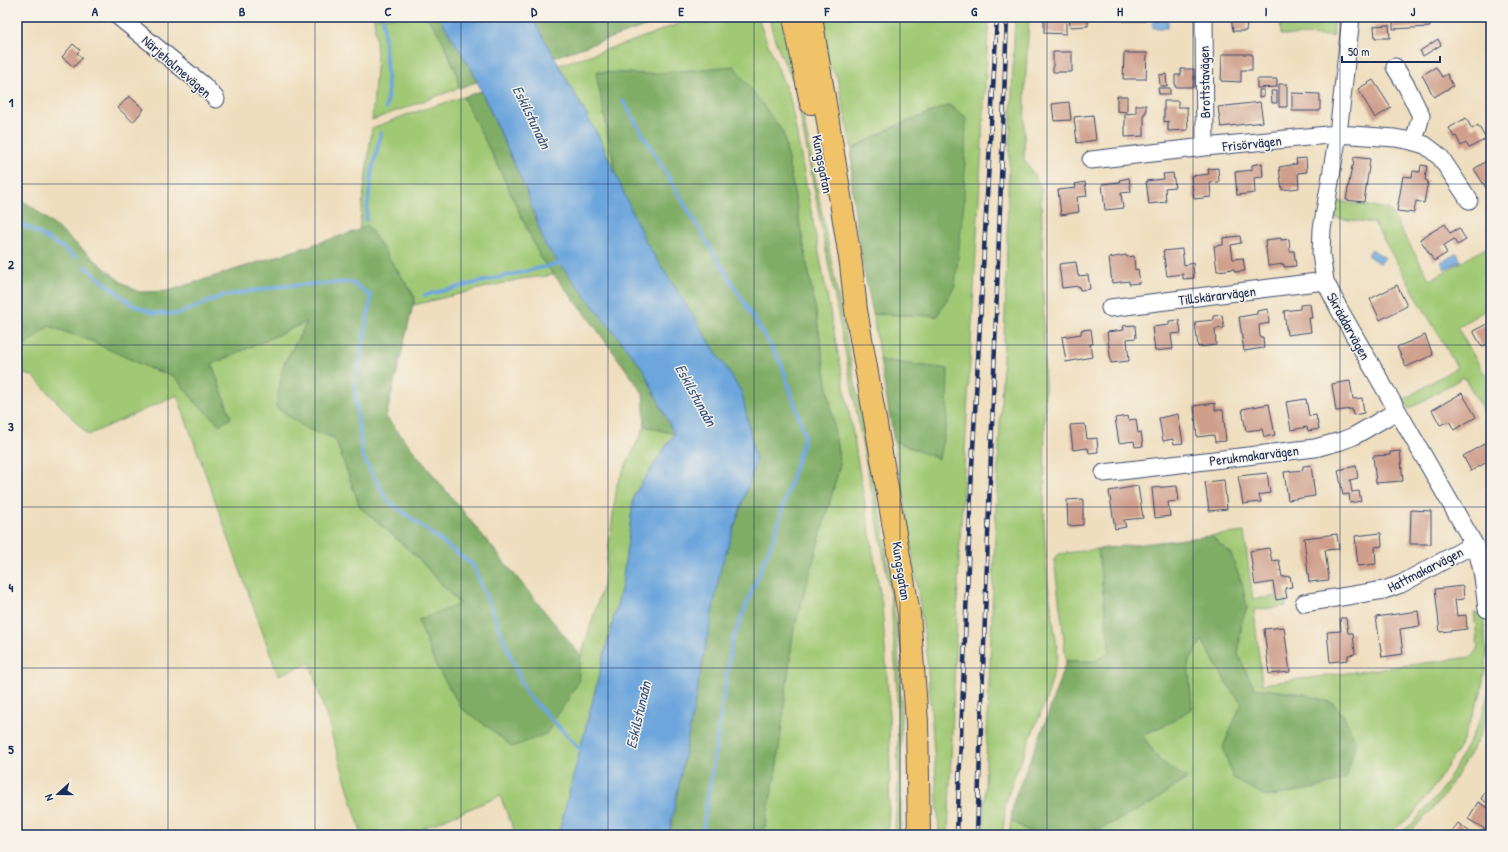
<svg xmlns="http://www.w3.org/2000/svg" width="1508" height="852" font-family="'Patrick Hand',sans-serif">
<rect width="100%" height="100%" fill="#f7f3e8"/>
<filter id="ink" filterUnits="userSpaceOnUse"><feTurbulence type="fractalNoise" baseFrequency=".025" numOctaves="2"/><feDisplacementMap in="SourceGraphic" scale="8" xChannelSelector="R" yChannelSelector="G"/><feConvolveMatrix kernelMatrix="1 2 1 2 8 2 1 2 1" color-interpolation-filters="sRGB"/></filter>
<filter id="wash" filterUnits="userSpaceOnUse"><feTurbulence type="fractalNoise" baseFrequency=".012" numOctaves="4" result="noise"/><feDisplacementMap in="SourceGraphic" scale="16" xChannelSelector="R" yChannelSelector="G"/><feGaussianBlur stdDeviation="0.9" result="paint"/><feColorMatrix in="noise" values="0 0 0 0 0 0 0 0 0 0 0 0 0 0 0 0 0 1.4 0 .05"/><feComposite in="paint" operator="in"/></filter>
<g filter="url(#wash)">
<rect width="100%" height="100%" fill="#efdebe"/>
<!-- green -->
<path fill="#a1c975" stroke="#5e7c6a" d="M374 17H427L442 39 456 72 459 88 372 120 377 56Z
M651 17H675L637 29Z
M696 17H759L761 27 790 98 854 439 882 605 889 705 890 772 888 831 886 835H763L776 772 793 633 840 465 815 307 783 132 646 74 596 72 616 176 601 141 559 65 633 41Z
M769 17H788L793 64 884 533 892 592 897 630 901 701V824L899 835H895L898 780 897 692 891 601 882 546 794 83C784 62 773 40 769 17Z
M818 17H989L959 560 948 835H939L936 778 926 647 901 480 894 441 939 459 948 369 880 360 873 314 937 316 949 105 889 129 852 149 837 77 824 58Z
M1015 17H1029L1025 91 1024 160 1034 175 1041 188 1045 386 1044 525 1048 584 1058 655 1047 698 1012 782 1005 806 1003 835H983L996 511 1006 292 1008 191Z
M1280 17H1333L1334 36 1281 35Z
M463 97 498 166 541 259 554 275 520 279 414 305 415 297 367 225 359 230 372 128 409 114Z
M1337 201 1389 209 1430 280 1491 245V307L1457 327 1491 385V424L1464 377 1409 409 1403 400 1457 367 1374 223 1334 218Z
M307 322 283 366 307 429 335 438 360 507 417 557 460 605 419 620 434 662 462 709 487 726 578 683 581 656 604 582 617 484 645 426 674 434 634 495 622 585 560 828V835H516L500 796 407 835H362L310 663 278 675 177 395 88 435 33 376 17 372V351L49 326 91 341 151 369 174 376 197 404 231 418 212 364Z
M1244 532 1253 599 1285 595 1286 606 1254 610 1262 684 1471 657 1478 648 1474 613 1483 615 1487 657 1481 693 1461 745 1434 787 1411 817 1386 835H1063L1094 832 1187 779 1160 761 1142 735 1171 722 1191 708 1188 663 1202 640 1230 689 1242 703 1223 747 1277 691 1254 688 1238 655 1242 620 1247 608 1231 554 1211 536Z
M1098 549 1110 653 1095 661H1066L1063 630 1054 560 1058 554Z
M1491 685V705L1477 741 1444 796 1408 835H1397L1411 825 1439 794 1454 770 1480 721Z
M1011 820 1034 835H1009Z"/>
<!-- forest -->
<path fill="#80ad66" stroke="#4e6e62" d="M427 17H439L472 70 477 82 459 88 457 74 442 39Z
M532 17H651L637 29 554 57Z
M734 66 783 132 815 307 840 465 793 633 776 772 763 835H669L721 567 756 462 742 393 645 241 616 176 596 72 646 74Z
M481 91 526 190 546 245 643 369 674 434 645 426 643 393 587 316 541 259 498 166 463 97Z
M949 105 966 117 964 202 955 286 937 316 873 314C862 260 849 204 852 149L889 129Z
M17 197 35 209 121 282 139 292 168 291 359 230 367 225 415 297 386 417 581 656 578 683 546 734 512 747 487 726 462 709 434 662 418 620 460 604 417 557 360 507 335 438 307 429 276 407 283 366 307 322 212 364 231 418 220 425 197 404 174 376 151 369 91 341 49 326 17 351Z
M880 360 948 369 947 421 939 459 894 441Z
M1211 536 1231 554 1243 587 1247 608 1242 620 1238 655 1254 688 1304 694 1333 703 1344 716 1356 742 1346 779 1316 788 1267 797 1233 778 1223 747 1242 703 1230 689 1202 640 1188 663 1192 708 1171 722 1142 735 1160 761 1187 778 1149 805 1094 832 1063 835H1034L1011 820 1014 799 1044 726 1066 661H1095L1110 653 1098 549Z"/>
<!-- water -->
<path fill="#6da6dc" stroke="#446a9d" d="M439 17H532L601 141 645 241 742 393 756 462 721 567 669 835H560V828L622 585 634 495 674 434 643 369 545 245 526 190 472 70Z
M1153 20H1168V28H1153Z
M1372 249 1385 258 1380 264 1367 255Z
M1457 253 1461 261 1445 269 1441 262Z"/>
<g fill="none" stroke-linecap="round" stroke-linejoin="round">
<!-- stream -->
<path stroke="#6da6dc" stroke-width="4" d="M383 17 388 89 386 108
M623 101 707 242 781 363 805 435 775 534 732 641 702 835
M366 220 371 177 381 133
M17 221 65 249 75 257
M85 267 133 305 153 313 178 314 222 296 283 286 351 282 371 296 355 391 362 455 387 500 473 565 526 693 584 753
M425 295 565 262"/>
</g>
<g id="blocks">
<!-- building -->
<path fill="#cf9f8b" d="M1069 17H1088V26L1070 27Z
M1123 17H1145V21H1123Z
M1231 17H1254V23H1247L1246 31H1233Z
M1393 17H1430V27L1393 29Z
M1044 20H1066V34L1044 33Z
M1389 25 1390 38H1375L1374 26Z
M1438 39 1441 45 1423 56 1420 51Z
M73 44 80 50 77 53 82 58 74 67 62 57Z
M1053 52H1072V72H1053Z
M1124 53H1147L1146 79H1123Z
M1222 54H1252V70H1241V82L1221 81Z
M1436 67 1442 77 1447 74 1453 86 1434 97 1422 75Z
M1181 69H1194V87H1175V75H1181Z
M1166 74 1167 86H1160L1159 75Z
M1257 79H1277V87L1257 88Z
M1373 80 1391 108 1375 118 1358 89Z
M1279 84H1287V107H1279Z
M1158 88H1170V94H1159Z
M1259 90H1264V96L1259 97Z
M1271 91H1277V103H1272Z
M1292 93 1320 94V111H1292Z
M129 96 144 109 133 122 118 108Z
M1117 96H1127V112L1117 111Z
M1164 101H1178V107H1187L1188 130 1168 131V121L1164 122Z
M1069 102 1071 120 1054 121 1052 104Z
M1260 102 1263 122 1221 127 1218 107Z
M1136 105H1146V113H1144V136L1125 137V114L1136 113Z
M1093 115 1096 140 1077 143 1074 117Z
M1466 118 1472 129 1478 125 1486 139 1469 148 1466 143 1461 146 1456 136 1454 137 1449 128Z
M1354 157 1370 159 1364 202 1346 200 1352 166 1353 167Z
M1306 158 1307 172 1298 173 1299 188 1282 190 1279 167 1297 164 1296 159Z
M1491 158V189L1488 191 1474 169Z
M1262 163 1263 177 1254 178 1255 193 1237 195 1235 172 1252 170V165Z
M1421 165 1427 166 1425 180 1428 181 1424 203 1416 201 1414 213 1397 211 1403 176 1412 177 1413 171 1420 172Z
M1218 168 1219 182 1210 183 1211 197 1194 199 1191 176 1209 174 1208 169Z
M1173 173 1175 187 1165 188 1166 202 1149 204 1146 181 1164 179 1163 174Z
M1129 178 1131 192 1121 193 1123 208 1105 210 1102 184 1120 182 1119 180Z
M1085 182 1087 196 1077 197 1079 212 1061 215 1058 190 1076 188 1075 184Z
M1445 224 1450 233 1459 228 1466 240 1457 245 1454 239 1443 246 1447 253 1434 261 1420 239Z
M1240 236 1241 243 1231 245 1233 259 1243 258 1245 271 1235 272 1234 269 1217 271 1214 246 1223 245V238Z
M1281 238V240L1289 239 1290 251H1294L1296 266 1284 267V264L1268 266 1265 240Z
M1182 249 1184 265 1193 263 1194 278 1183 279V274L1167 276 1163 251Z
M1126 255 1127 257 1134 256 1135 270 1138 269 1140 283 1129 284V281L1112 283 1109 258Z
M1076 262 1078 276 1088 275 1090 289 1080 290 1079 286 1062 288 1059 264Z
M1397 285 1407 306 1380 320 1370 299Z
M1310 304 1312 318H1309L1311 332 1287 335 1284 311 1300 309V305Z
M1268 309 1269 323 1259 325 1260 337H1263L1264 348 1244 351 1239 317 1257 314V311Z
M1222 315 1224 328 1215 329 1216 345 1198 347 1195 322 1213 320V316Z
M1179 320 1181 333 1171 334 1173 349 1155 351 1152 327 1169 325V321Z
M1491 322V342L1482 347 1473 331Z
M1135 325 1136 338 1127 339 1129 361 1111 363 1107 332 1124 330 1123 326Z
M1091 329 1093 344H1090L1092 357 1066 362 1062 337 1081 334V330Z
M1425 335 1433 355 1406 367 1397 347Z
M1350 381 1353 399 1362 398 1364 413 1353 415 1352 409 1336 411 1332 384Z
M1462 393 1476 417 1454 430 1449 421 1440 425 1432 410Z
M1306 399 1309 416 1316 415 1319 429 1308 431 1307 427 1291 430 1286 402Z
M1215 403V410H1223L1226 441 1215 442 1214 435 1197 437 1194 406Z
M1269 404 1275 435 1264 437 1262 429 1246 431 1242 409Z
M1178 414 1183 443 1174 444 1173 439 1163 441 1159 418Z
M1128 416 1129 420 1136 419 1138 433 1141 432 1143 446 1135 447 1134 441 1119 443 1115 418Z
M1085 424 1087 439 1097 438 1098 452 1089 453 1088 448 1073 450 1070 425Z
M1491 440V460L1471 471 1463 456Z
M1400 451 1403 481 1376 483 1373 456 1390 455V452Z
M1311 465 1315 496 1288 500 1284 472 1303 470V466Z
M1356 466 1358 478 1350 480 1352 492 1359 491 1361 501 1350 503 1349 494 1343 495 1338 470Z
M1267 473 1270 493 1259 495 1261 502 1243 504 1238 476Z
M1224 480 1227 509 1209 511 1205 482Z
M1138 486 1143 518 1124 520 1126 527 1115 529 1109 491Z
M1177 486 1179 501 1168 502 1170 516 1155 518 1152 488Z
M1491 497V506L1488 499Z
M1083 499V525L1068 526 1067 500Z
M1411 510 1431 511V544H1410Z
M1381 533 1382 546 1375 547 1376 564 1358 566 1355 536Z
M1337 534 1339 549 1325 550 1329 580 1309 582 1304 538Z
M1269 548 1272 561 1279 560 1282 577 1290 576 1292 587 1285 588 1287 598 1276 600 1273 582 1255 585 1250 551Z
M1463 586 1464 599 1455 600 1457 616 1466 615 1467 629 1440 632 1435 589Z
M1418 611 1420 626 1400 629 1403 654 1382 657 1376 617Z
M1340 618H1346L1348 633H1353L1355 654 1348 655V660L1330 662 1327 632 1341 631Z
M1284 627 1290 672 1269 674 1264 629Z
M1491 781V805L1481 799Z
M1478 802 1491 810 1490 832 1468 819Z
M1458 823 1474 835H1450Z"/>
</g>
</g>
<g filter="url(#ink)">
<use href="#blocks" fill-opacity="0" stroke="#3b496c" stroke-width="1"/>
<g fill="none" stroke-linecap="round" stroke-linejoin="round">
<defs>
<path id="minor" d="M119 17 203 85 216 99
M1204 17 1205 147
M1351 17 1338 134 1322 229 1321 254 1325 281 1339 309 1474 544C1483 564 1484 586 1487 609
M1395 67 1407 87 1421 116 1414 141
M1091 160 1205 147 1338 134 1395 138 1411 141 1425 145 1433 151 1441 158 1469 200
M1110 308 1325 281
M1104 473 1315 448 1341 441 1354 436 1397 411
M1304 603 1384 590 1401 584 1474 544"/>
<path id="major" d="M794 17 811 103
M811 17 851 264 856 310 909 614 917 722 919 835"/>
</defs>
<!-- minor casing -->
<use href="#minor" stroke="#3b496c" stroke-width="19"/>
<!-- major casing -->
<use href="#major" stroke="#3b496c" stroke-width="24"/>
<!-- minor -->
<use href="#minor" stroke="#fff" stroke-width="17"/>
<!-- major -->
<use href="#major" stroke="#f1c369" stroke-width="22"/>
<defs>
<path id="rail" d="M957 835 972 467 997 17
M977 835 1007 17"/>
</defs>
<!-- rail casing -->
<use href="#rail" stroke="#1b2f5e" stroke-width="4.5"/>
<!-- rail -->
<use href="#rail" stroke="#f7f3e8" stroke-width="3" stroke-dasharray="9" stroke-linecap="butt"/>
</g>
</g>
<!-- grid -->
<path fill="none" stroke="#1b2f5e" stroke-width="1" stroke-opacity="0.55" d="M168 17V835M315 17V835M461 17V835M608 17V835M754 17V835M900 17V835M1047 17V835M1193 17V835M1340 17V835M17 184H1491M17 345H1491M17 507H1491M17 668H1491"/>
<g text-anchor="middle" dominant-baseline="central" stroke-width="3" stroke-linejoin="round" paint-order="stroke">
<!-- street labels -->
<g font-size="14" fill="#1b2f5e" stroke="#f7f3e8">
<text transform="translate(177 66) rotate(41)">Närjeholmevägen</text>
<text transform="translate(1204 82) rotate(-91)">Brottstavägen</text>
<text transform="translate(1252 143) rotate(-6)">Frisörvägen</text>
<text transform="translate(823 164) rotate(79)">Kungsgatan</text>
<text transform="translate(1217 295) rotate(-7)">Tillskärarvägen</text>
<text transform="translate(1349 326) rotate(61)">Skräddarvägen</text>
<text transform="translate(1254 455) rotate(-7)">Perukmakarvägen</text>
<text transform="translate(1425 569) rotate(-27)">Hattmakarvägen</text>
<text transform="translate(902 571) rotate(81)">Kungsgatan</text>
</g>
<!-- water labels -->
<g font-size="15" font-style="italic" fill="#345384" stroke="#f7f3e8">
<text transform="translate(532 117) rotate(64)">Eskilstunaån</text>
<text transform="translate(696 395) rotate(61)">Eskilstunaån</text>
<text transform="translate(638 715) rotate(-77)">Eskilstunaån</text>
</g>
</g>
<!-- margin -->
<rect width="1508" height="852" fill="none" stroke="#f7f3e8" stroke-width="44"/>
<!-- north arrow -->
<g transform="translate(58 794) rotate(249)" stroke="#f7f3e8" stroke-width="3" paint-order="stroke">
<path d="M0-3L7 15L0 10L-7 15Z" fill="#1b2f5e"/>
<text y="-6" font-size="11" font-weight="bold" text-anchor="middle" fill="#1b2f5e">N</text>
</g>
<!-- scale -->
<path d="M1342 56v6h98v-6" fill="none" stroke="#1b2f5e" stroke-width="2"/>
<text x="1348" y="56" font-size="12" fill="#1b2f5e" stroke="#f7f3e8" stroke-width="3" paint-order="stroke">50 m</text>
<rect x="22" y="22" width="1464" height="808" fill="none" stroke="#1b2f5e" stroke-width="1.5"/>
<g font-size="13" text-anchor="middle" font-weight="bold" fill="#1b2f5e">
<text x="95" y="16">A</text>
<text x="242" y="16">B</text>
<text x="388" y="16">C</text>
<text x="534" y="16">D</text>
<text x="681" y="16">E</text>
<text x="827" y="16">F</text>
<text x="974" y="16">G</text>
<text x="1120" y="16">H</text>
<text x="1266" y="16">I</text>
<text x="1413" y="16">J</text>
<text x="11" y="107">1</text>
<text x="11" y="269">2</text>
<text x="11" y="431">3</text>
<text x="11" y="592">4</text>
<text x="11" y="754">5</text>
</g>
</svg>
